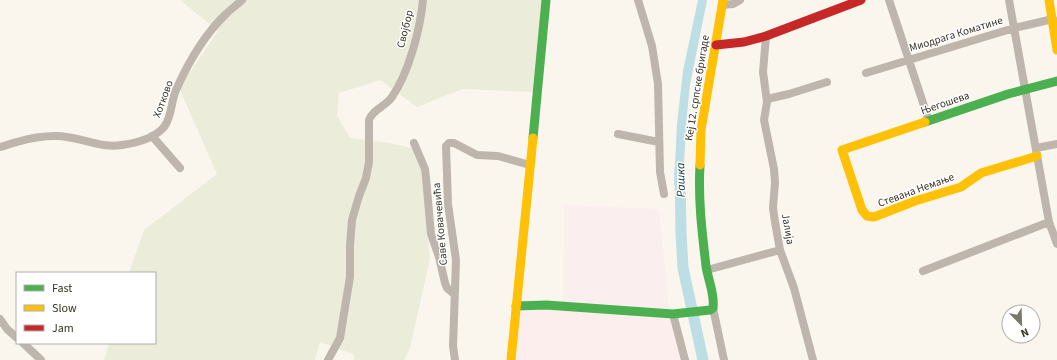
<svg xmlns="http://www.w3.org/2000/svg" width="1057" height="360" font-family="'Source Sans 3',sans-serif">
<rect width="100%" height="100%" fill="#faf6ee"/>
<!-- commercial -->
<path fill="#fbeeef" d="M564 205 659 209 670 316 563 304Z"/>
<!-- industrial -->
<path fill="#fceeec" d="M520 307 673 314 686 360H516Z"/>
<!-- green -->
<path fill="#ebecda" d="M180 0H542L535 92 462 89 417 107 380 80 339 93 337 116 350 138 390 143 419 150 430 259 410 348 404 360H354L353 354 320 342 315 360H104L109 343H155V273H129L144 230 217 174 179 88 218 31Z"/>
<!-- water -->
<path fill="#bcdee4" d="M698 0H707L690 85 686 125 683 186 674 185 677 124 683 71Z"/>
<g fill="none" stroke-linecap="round" stroke-linejoin="round">
<!-- river -->
<path stroke="#bcdee4" stroke-width="11" d="M680 171 681 232 683 268 703 360"/>
<!-- street -->
<path stroke="#beb5ad" stroke-width="8" d="M638 0 652 46 658 84 660 172 664 194
M889 0 929 121
M1009 0 1049 222 1057 244
M722 5 733 4 740 0
M766 36 763 72 767 102 764 120 774 169 775 182 773 208 775 222 780 250 794 288 813 360
M866 73 1014 28 1053 19
M767 99 789 94 827 82
M618 134 659 142
M152 136 180 168
M414 143 425 169 426 178 431 234 439 257 445 283 447 288 454 294
M0 147C6 146 11 143 17 142 30 138 44 136 56 136 79 136 100 149 122 145 136 143 154 139 164 127 172 117 171 101 176 90 188 63 204 35 226 14 231 9 237 5 242 0
M1036 148 1057 144
M707 270 780 250
M923 271 1049 222
M713 308 724 360
M673 314 685 360
M0 319 7 329 17 338
M23 343 41 360
M328 360 340 338 347 295 350 277V245L352 220 359 196 366 178 369 162V120C373 109 386 106 392 97 409 72 420 30 423 0
M455 360 453 346 456 260 448 204 446 146 449 143H454L477 155 498 156 530 165"/>
<!-- fast -->
<path stroke="#4caf50" stroke-width="9" d="M925 122 1008 94 1057 81
M533 138 546 0
M516 306 546 305 673 314 710 310 713 308C715 294 708 280 706 266 702 232 698 199 700 165"/>
<!-- slow -->
<path stroke="#ffc107" stroke-width="9" d="M1049 0 1057 50
M925 122 842 150 862 210 867 216 874 217 915 201 961 187 981 173 1037 156
M700 165 701 130 723 0
M511 360 533 138"/>
<!-- jam -->
<path stroke="#c62828" stroke-width="9" d="M716 45 744 42 766 36 861 0"/>
</g>
<g text-anchor="middle" dominant-baseline="central" stroke-width="3" stroke-linejoin="round" paint-order="stroke">
<!-- street labels -->
<g font-size="11" fill="#383225" stroke="#fff">
<text transform="translate(405 29) rotate(-76)">Својбор</text>
<text transform="translate(956 34) rotate(-17)">Миодрага Коматине</text>
<text transform="translate(697 88) rotate(-81)">Кеј 12. српске бригаде</text>
<text transform="translate(163 99) rotate(-70)">Хотково</text>
<text transform="translate(945 103) rotate(-19)">Његошева</text>
<text transform="translate(916 190) rotate(-20)">Стевана Немање</text>
<text transform="translate(440 224) rotate(-95)">Саве Ковачевића</text>
<text transform="translate(788 229) rotate(80)">Јалија</text>
</g>
<!-- water labels -->
<g font-size="12" font-style="italic" fill="#03353e" stroke="#fff">
<text transform="translate(681 180) rotate(-91)">Рашка</text>
</g>
</g>
<!-- legend -->
<rect x="16" y="272" width="140" height="72" fill="#ffffff" stroke="#afada8"/>
<rect x="24" y="285" width="20" height="6" fill="#4caf50" stroke="#afada8"/>
<text x="52" y="292" font-size="12" fill="#383225">Fast</text>
<rect x="24" y="305" width="20" height="6" fill="#ffc107" stroke="#afada8"/>
<text x="52" y="312" font-size="12" fill="#383225">Slow</text>
<rect x="24" y="325" width="20" height="6" fill="#c62828" stroke="#afada8"/>
<text x="52" y="332" font-size="12" fill="#383225">Jam</text>
<!-- north arrow -->
<g transform="translate(1021 324) rotate(157)"><circle r="19" fill="#ffffff" stroke="#afada8"/>
<path d="M0-3L7 15L0 10L-7 15Z" fill="#7c776b"/>
<text y="-6" font-size="11" font-weight="bold" text-anchor="middle" fill="#383225">N</text>
</g>
</svg>
